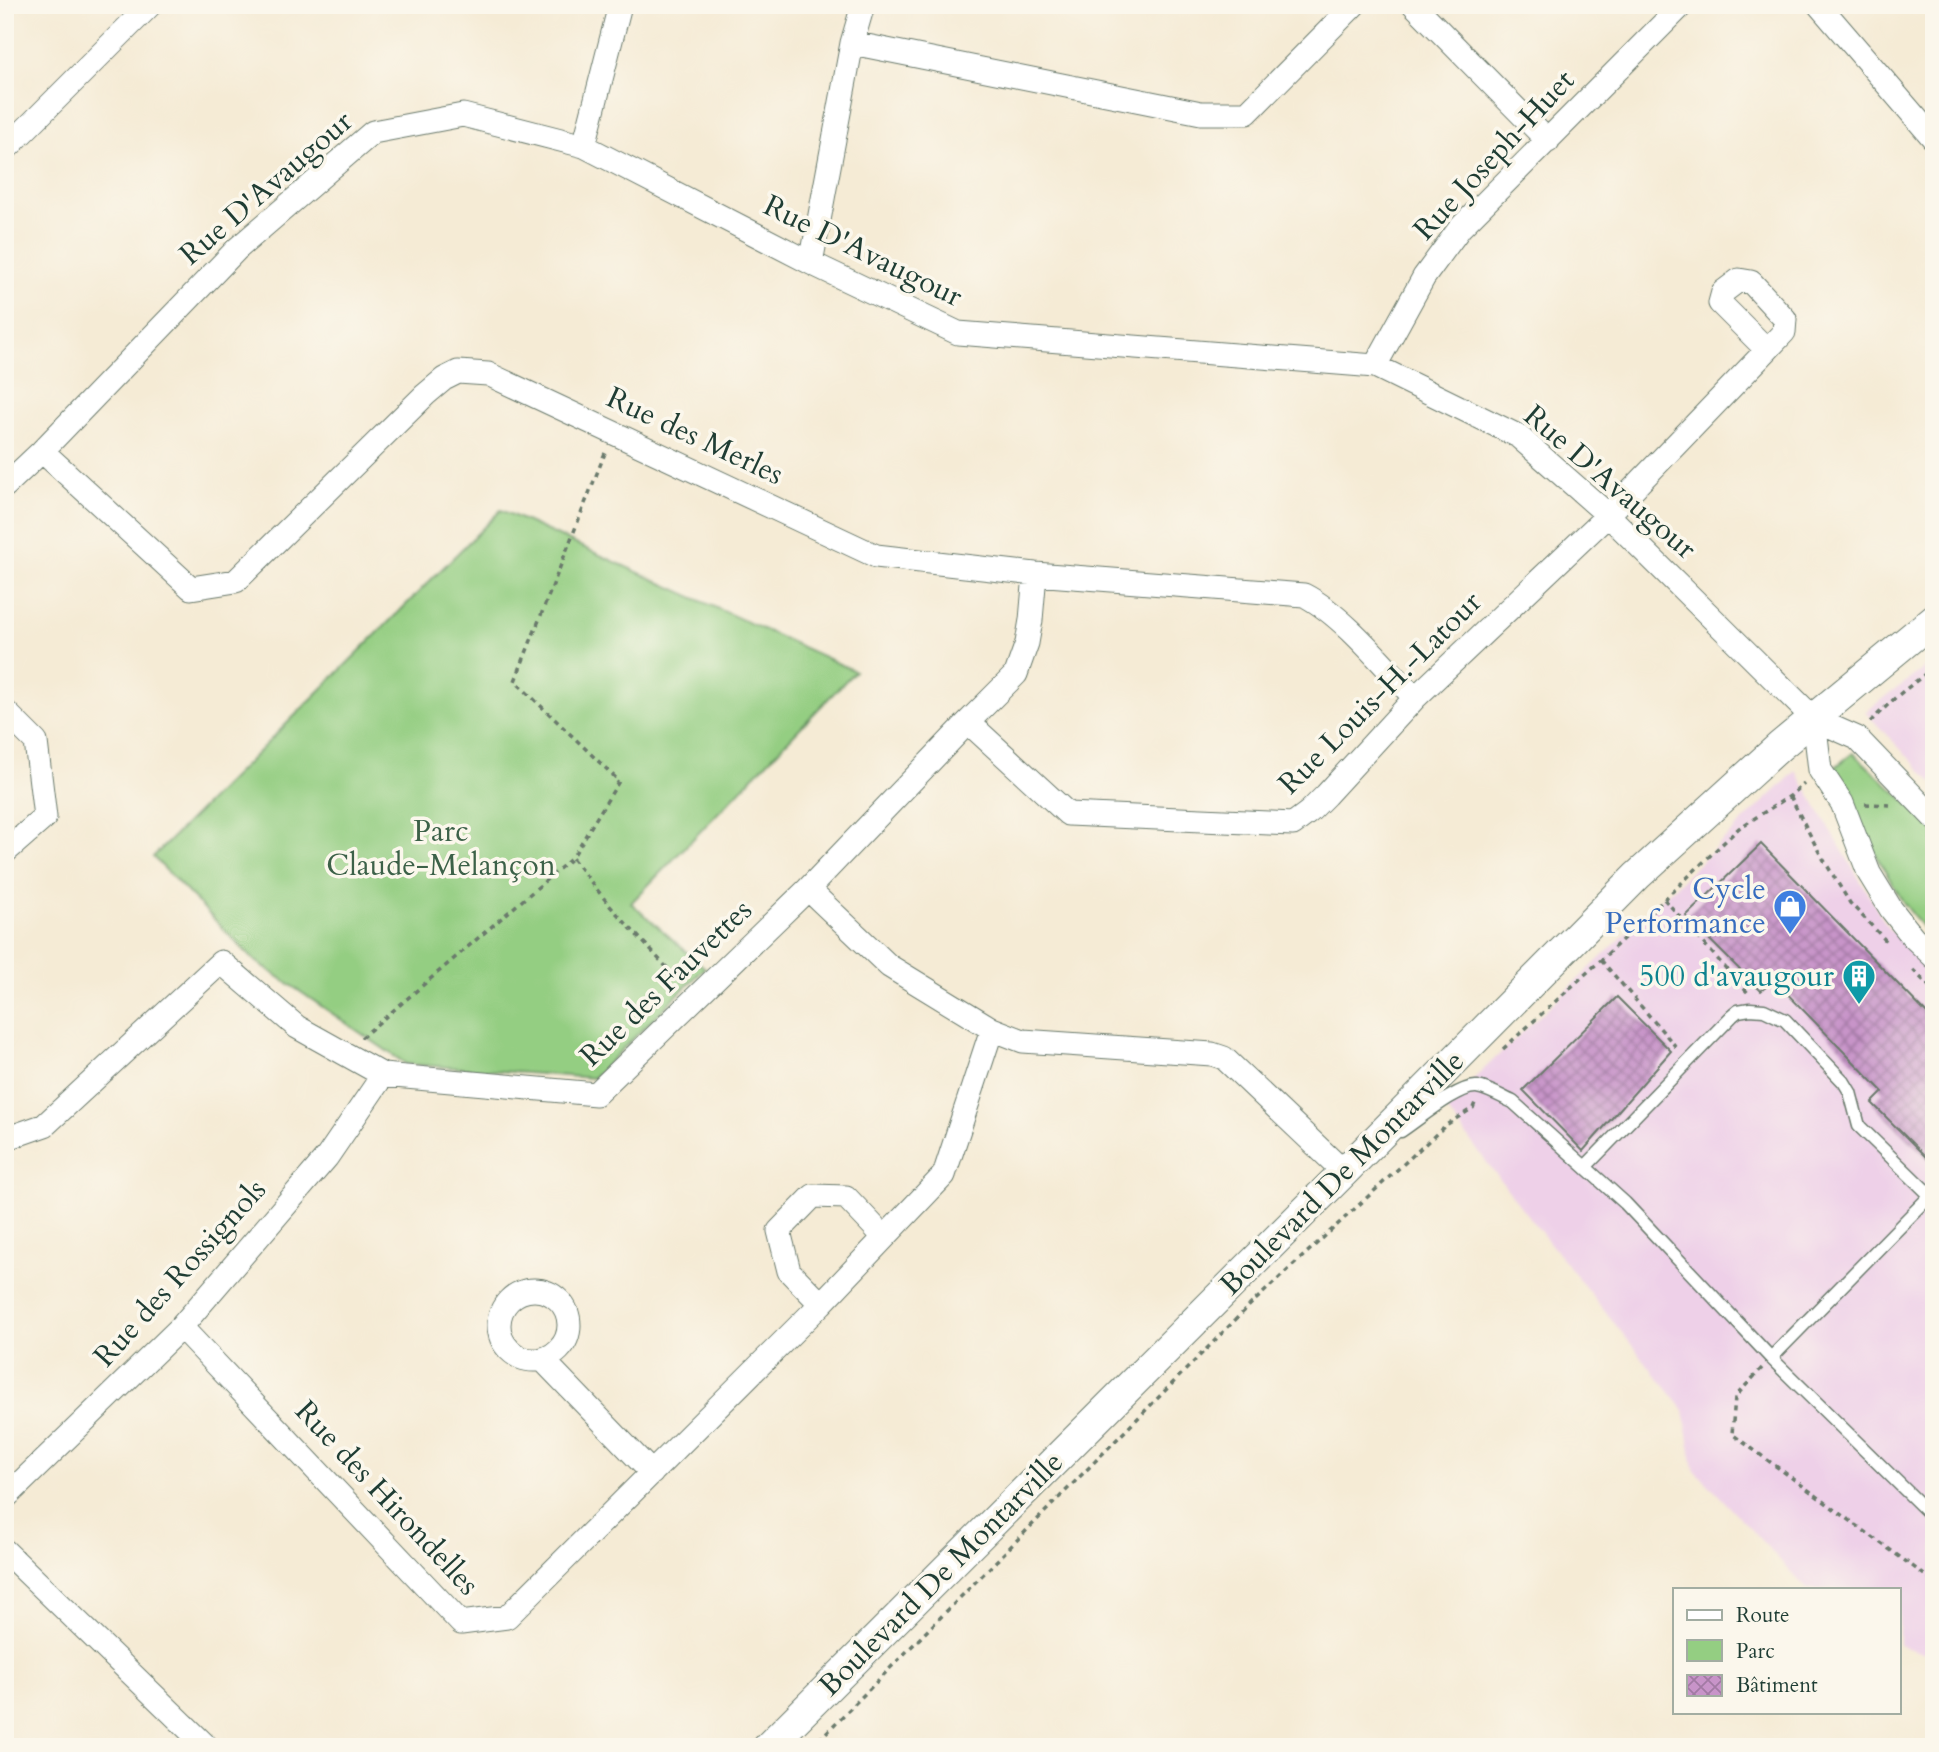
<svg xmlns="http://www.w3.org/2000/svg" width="1939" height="1752" font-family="Cardo,serif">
<defs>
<pattern id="building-cross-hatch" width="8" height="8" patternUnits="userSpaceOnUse" patternTransform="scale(1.75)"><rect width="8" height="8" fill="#c894c9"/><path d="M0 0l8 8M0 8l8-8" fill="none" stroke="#a27aa4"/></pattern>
</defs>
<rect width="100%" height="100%" fill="#fbf7ec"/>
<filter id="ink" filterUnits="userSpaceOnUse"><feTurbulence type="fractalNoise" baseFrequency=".0143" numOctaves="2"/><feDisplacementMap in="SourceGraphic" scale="14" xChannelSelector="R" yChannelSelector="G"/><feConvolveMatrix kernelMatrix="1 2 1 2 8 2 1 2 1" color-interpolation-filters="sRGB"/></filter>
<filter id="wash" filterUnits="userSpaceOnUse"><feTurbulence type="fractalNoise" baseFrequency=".00686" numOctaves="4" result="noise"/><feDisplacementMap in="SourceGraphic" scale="28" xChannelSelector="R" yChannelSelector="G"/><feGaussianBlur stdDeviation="1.57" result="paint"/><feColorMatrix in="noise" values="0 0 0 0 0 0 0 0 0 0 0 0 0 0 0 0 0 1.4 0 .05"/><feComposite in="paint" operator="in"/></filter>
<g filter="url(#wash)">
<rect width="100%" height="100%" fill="#f5ebd5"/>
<!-- built -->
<path fill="#eed0e8" d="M1934 661V784L1865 712Z
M1796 771 1888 928 1934 974V1657L1899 1645V1589H1807L1694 1469 1684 1410 1524 1211 1443 1105 1458 1094Z"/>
<!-- green -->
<path fill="#94ce82" stroke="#5a865b" stroke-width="2" d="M501 510 855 671 631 903 705 968 593 1078 406 1064 254 960 153 857Z
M1853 753 1934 827V942L1903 902 1878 859 1834 768Z"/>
<g id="blocks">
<!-- building -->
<path fill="url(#building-cross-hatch)" d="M1761 844 1934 1021V1165L1872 1103 1883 1092 1774 980 1761 991 1686 916Z
M1617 997 1671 1051 1583 1151 1523 1090Z"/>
</g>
</g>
<g filter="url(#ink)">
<use href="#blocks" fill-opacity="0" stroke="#6a7a6c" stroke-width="2"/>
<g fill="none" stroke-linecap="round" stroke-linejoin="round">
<defs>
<path id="service" d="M1401 1131C1418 1120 1459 1085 1477 1087 1489 1089 1502 1097 1513 1102L1625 1203 1771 1358
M1586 1166 1732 1016 1738 1011 1750 1009 1764 1010 1785 1020 1844 1082 1850 1092 1859 1126 1934 1199
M1934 1192 1771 1358 1934 1518"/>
<path id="minor" d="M1414 5 1548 141
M1819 5 1934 139
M852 43 1201 113H1247L1354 5
M584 146 620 5
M5 150 150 5
M811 263 852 43 863 5
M1375 366 1424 277 1460 228 1682 5
M42 451 191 588 236 581 425 395 444 379 458 372 488 374 876 556 1035 574 1304 595C1343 615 1384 666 1415 698
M5 486 42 451 237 249 373 132 463 115 584 146 811 263 958 333 1375 366 1518 436 1608 515 1814 719 1857 738 1934 818
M5 711 36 742 45 817 5 852
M1814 719 1820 770 1842 803 1869 873 1891 909 1913 937 1934 957
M968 722 1068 814 1293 824 1309 812 1326 795 1415 698 1608 515 1767 350 1784 332 1785 319 1751 282 1739 280 1723 292 1720 303 1767 350
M808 889 889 966 992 1029 1023 1041 1212 1054 1224 1058 1344 1172
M5 1139 45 1125 221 962 297 1027 383 1075 596 1094 808 889 968 722 1016 674 1027 643 1031 620 1035 574
M499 1325a35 35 0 1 1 70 0a35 35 0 1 1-70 0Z
M821 1304 789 1271 779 1231 813 1196 846 1197 884 1237
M181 1327 461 1623 507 1617 821 1304 944 1175 992 1029
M542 1359 652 1473
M5 1498 181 1327 327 1157 383 1075
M5 1551 207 1747"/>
<path id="tertiary" d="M768 1747 1344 1172 1637 876 1780 746 1934 619"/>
</defs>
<!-- service casing -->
<use href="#service" stroke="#6a7a6c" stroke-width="15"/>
<!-- minor casing -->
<use href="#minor" stroke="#6a7a6c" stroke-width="25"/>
<!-- tertiary casing -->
<use href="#tertiary" stroke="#6a7a6c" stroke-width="32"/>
<!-- path -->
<path stroke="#6a7a6c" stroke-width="3.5" stroke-dasharray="5 5" stroke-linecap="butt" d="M605 453 515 681 619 781 572 858 610 906 682 984
M1870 722 1896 697 1934 667
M1790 796 1819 852 1850 903 1889 944
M1865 804 1892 805
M1664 899 1748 993
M1601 960 1677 1048
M1913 970 1934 991
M361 1038 572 858
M1503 1049 1601 960 1739 828 1790 796 1804 784
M1762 1368 1735 1397 1732 1434 1934 1582
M812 1747 1251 1304 1446 1125 1473 1108 1475 1103"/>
<!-- service -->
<use href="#service" stroke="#fff" stroke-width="12"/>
<!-- minor -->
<use href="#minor" stroke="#fff" stroke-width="23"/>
<!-- tertiary -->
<use href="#tertiary" stroke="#fff" stroke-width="30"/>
</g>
</g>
<!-- icons -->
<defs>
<symbol id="shop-pin" viewBox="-11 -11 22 30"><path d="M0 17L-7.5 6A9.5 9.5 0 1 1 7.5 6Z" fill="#3f7fe0" stroke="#fbf7ec"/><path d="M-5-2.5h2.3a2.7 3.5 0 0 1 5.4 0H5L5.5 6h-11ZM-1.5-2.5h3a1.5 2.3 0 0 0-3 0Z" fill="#fff"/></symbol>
<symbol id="building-pin" viewBox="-11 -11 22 30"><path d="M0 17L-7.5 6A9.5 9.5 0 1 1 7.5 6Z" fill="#0f9aa8" stroke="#fbf7ec"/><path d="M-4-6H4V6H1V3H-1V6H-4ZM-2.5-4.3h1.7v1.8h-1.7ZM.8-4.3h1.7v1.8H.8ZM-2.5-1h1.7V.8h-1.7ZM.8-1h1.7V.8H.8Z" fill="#fff"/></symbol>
</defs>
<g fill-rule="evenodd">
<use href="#shop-pin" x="1771" y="887" width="38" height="52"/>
<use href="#building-pin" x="1840" y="957" width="38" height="52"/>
</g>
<g text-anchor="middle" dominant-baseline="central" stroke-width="7" stroke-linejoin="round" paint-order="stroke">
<!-- street labels -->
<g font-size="30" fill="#1f3d34" stroke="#fbf7ec">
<text transform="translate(1494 155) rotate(-47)">Rue Joseph-Huet</text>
<text transform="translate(266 188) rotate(-41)">Rue D'Avaugour</text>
<text transform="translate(863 251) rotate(26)">Rue D'Avaugour</text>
<text transform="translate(695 436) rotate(25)">Rue des Merles</text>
<text transform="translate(1610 482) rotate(41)">Rue D'Avaugour</text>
<text transform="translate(1380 693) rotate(-45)">Rue Louis-H.-Latour</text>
<text transform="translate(666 983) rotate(-44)">Rue des Fauvettes</text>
<text transform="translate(1342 1173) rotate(-45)">Boulevard De Montarville</text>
<text transform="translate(180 1273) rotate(-48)">Rue des Rossignols</text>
<text transform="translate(387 1498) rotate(47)">Rue des Hirondelles</text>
<text transform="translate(941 1574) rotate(-45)">Boulevard De Montarville</text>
</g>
<!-- park labels -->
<g font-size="30" fill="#3c6148" stroke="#fbf7ec">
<text x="441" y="831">Parc<tspan x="441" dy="34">Claude-Melançon</tspan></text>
</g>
<!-- shop labels -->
<g font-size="30" fill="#366cbe" stroke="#fbf7ec" text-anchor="end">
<text x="1766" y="889">Cycle<tspan x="1766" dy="34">Performance</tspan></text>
</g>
<!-- culture labels -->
<g font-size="30" fill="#0d838f" stroke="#fbf7ec" text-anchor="end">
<text x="1834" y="976">500 d'avaugour</text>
</g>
</g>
<!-- margin -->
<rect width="1939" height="1752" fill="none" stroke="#fbf7ec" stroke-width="28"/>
<!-- legend -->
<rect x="1673" y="1588" width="228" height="126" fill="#fbf7ec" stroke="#a3ada2" stroke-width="2"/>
<rect x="1687" y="1610" width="35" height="10" fill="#ffffff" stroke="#a3ada2" stroke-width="2"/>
<text x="1736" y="1622" font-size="21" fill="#1f3d34">Route</text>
<rect x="1687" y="1640" width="35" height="21" fill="#94ce82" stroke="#a3ada2" stroke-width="2"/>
<text x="1736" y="1658" font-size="21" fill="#1f3d34">Parc</text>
<rect x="1687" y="1675" width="35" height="21" fill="url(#building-cross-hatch)" stroke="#a3ada2" stroke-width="2"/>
<text x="1736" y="1692" font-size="21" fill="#1f3d34">Bâtiment</text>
</svg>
